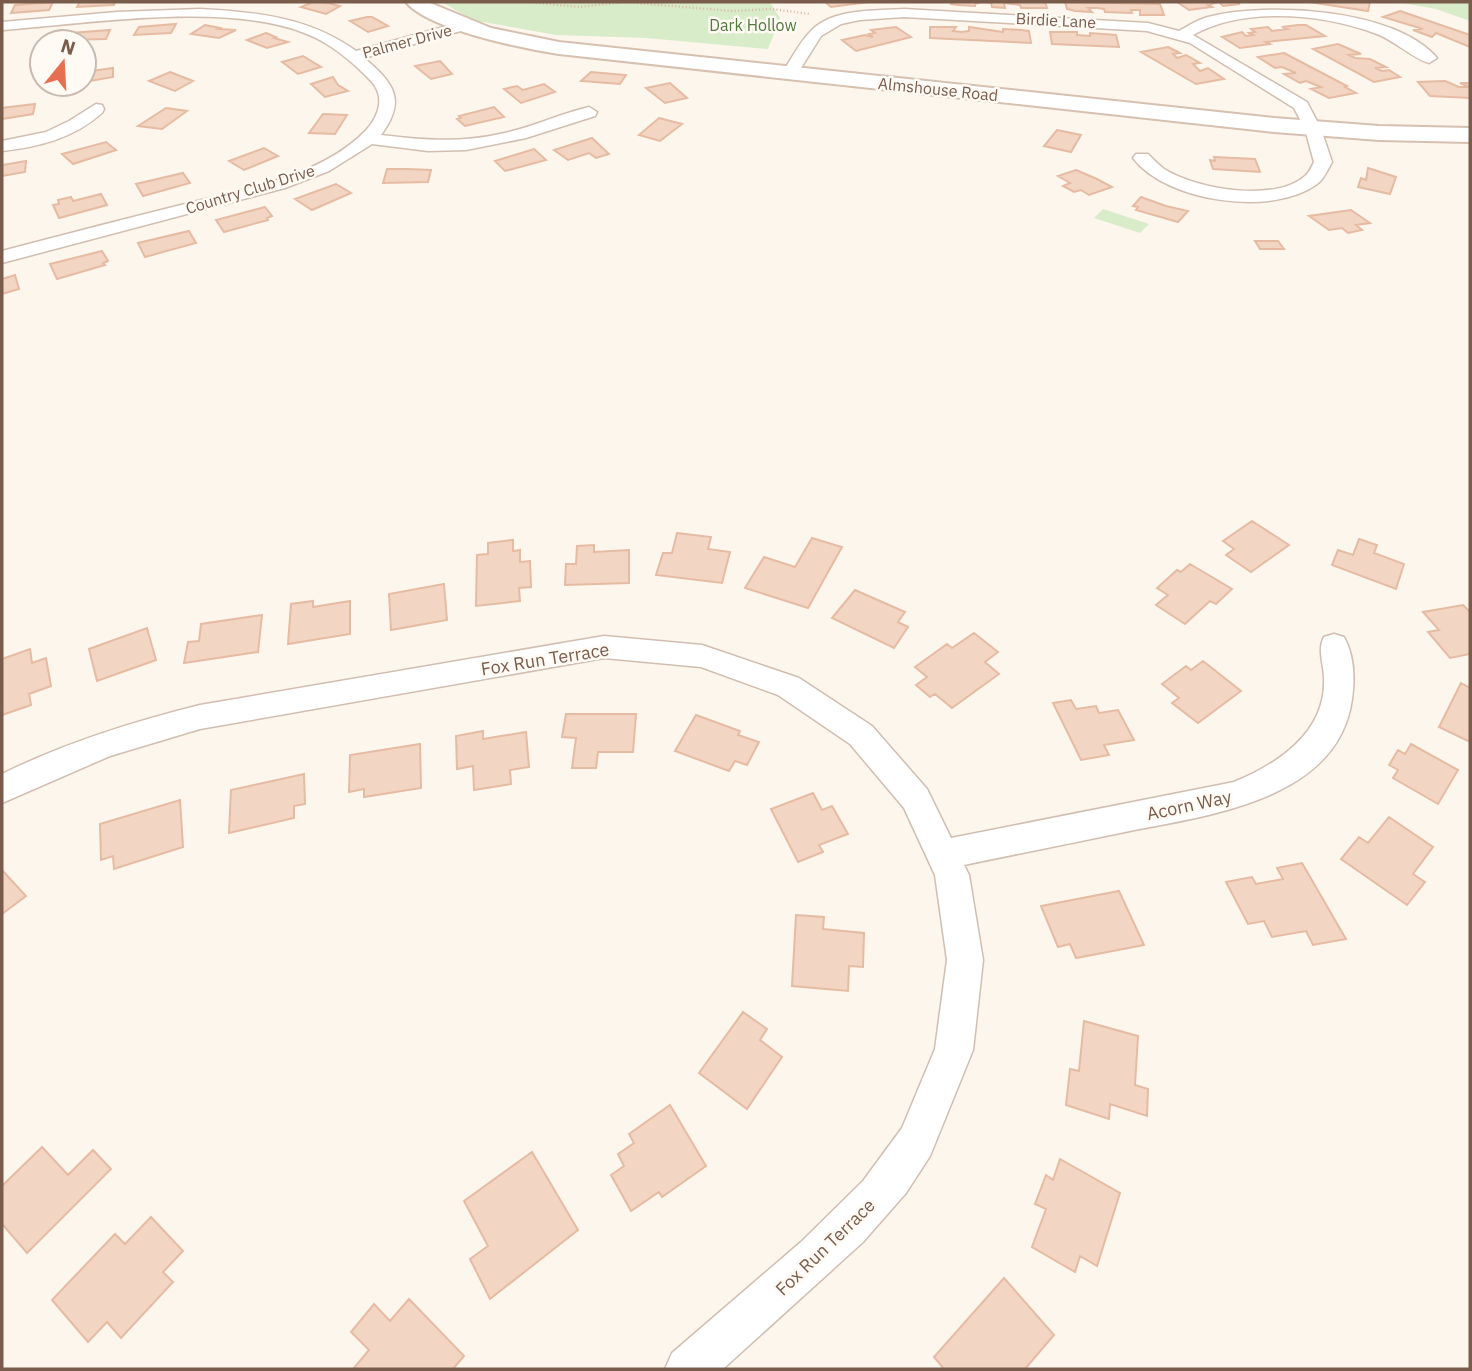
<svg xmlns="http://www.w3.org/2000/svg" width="1472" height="1371" font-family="'IBM Plex Sans',sans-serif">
<rect width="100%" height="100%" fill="#fdf6ec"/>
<!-- green -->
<path fill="#d8ecc9" d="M442 2H770L780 18 768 49 646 38 556 35 472 20Z
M1397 2H1470V21L1436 9Z
M1103 209 1149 224 1140 233 1094 218Z"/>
<!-- building -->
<path fill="#f3d5c3" stroke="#e6bba3" stroke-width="2" d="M53 2 49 10 11 13 15 5Z
M80 2H115L114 5 77 7Z
M313 2H324L340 6 326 14 301 7Z
M825 2H869L831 7Z
M950 2H1045L1047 8H1021L1020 5 1004 3 1005 8 992 7 991 3 982 2 975 4V6L958 5 951 4Z
M1065 2 1160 4 1164 15H1140V10H1131L1132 13 1105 12 1104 9 1097 8H1088L1092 12 1075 11 1067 9Z
M1177 2H1233L1240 4 1223 6 1219 2 1208 5 1212 7 1189 10Z
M1309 2H1370L1368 11Z
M1400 11 1470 35V47L1436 33 1432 37 1413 30 1423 29 1383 17Z
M367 17H372L388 26 368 32 350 21Z
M176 24 171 33 134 35 139 27Z
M205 25 220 28 218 29 236 30 219 38 191 34Z
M1298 25H1306L1325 36 1266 42 1270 44 1240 48 1222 37 1242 32 1246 36 1253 35 1249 33 1255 32 1251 29 1268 27 1272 31 1287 29 1282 27Z
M896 27 911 37 856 51 842 40 865 35 873 37 869 34 875 33 871 30Z
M930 27H956L953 31 962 32 969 31V27L1003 32V29L1021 30 1029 31 1031 43 930 38Z
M110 30 106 39 68 40 71 33Z
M1050 32H1077V35L1090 36V33L1116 35 1119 47 1052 44Z
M266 33 276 37 274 38 288 42 267 48 247 40Z
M1338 44 1361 54 1349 55 1355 58 1370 59 1386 67 1375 68 1382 71 1389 70 1400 77 1374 82 1313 49Z
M1168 47 1180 53 1173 54 1177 58 1186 55 1200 63 1193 64 1200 71 1208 68 1224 79 1196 84 1141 52Z
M1284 53 1347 86 1345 87 1356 93 1329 98 1311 89 1321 87 1306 81 1300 83 1284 74 1296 73 1282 67 1275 68 1258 57Z
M303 56 321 67 298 74 282 62Z
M440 61 452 74 431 79 415 66Z
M113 68V77L84 82V72Z
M170 72 193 81 175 91 149 81Z
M591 72 626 75 620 84 581 81Z
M333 77 338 85 348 91 325 97 311 84Z
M1445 81 1459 87H1469L1460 83H1470V98L1430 96 1418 82Z
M670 83 687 98 665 103 646 88Z
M544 84 555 92 521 103 504 89 517 86 523 90Z
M35 104 33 114 2 119V108Z
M494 107 504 117 465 126 457 119 461 118 459 116Z
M166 108 187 111 162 129 138 126Z
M323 114 347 115 335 134 309 133Z
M659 118 682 124 660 141 639 135Z
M1057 130 1081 135 1071 152 1044 146Z
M592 138 609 154 596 158 589 153 568 160 554 150Z
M106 142 116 150 73 164 62 154Z
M264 148 278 156 244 170 229 161Z
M534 149 546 160 505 171 495 161Z
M1214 157 1255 159 1260 172 1213 169 1210 160 1215 161Z
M26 161 25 172 2 176V165Z
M1368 168 1396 177 1390 194 1358 187 1361 178 1366 180Z
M387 169H407L431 170 428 182 383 183Z
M1076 170 1097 179 1112 187 1089 195 1081 190 1074 192 1063 186 1070 183 1058 176Z
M183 173 190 183 143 196 136 184Z
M336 184 351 193 312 210 295 199Z
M101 194 107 205 59 218 53 205 59 204 58 200 71 197 73 201Z
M1141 197 1166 206 1188 211 1178 222 1136 210 1138 207 1133 206Z
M265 207 272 216 267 218 268 220 224 232 216 220Z
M1351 210 1370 223 1356 225 1362 230 1348 233 1342 228 1329 230 1309 216Z
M189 231 196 243 145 257 138 243Z
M1255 241H1278L1284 249H1260Z
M102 251 108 261 103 263 105 265 57 279 50 264Z
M15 275 19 289 2 294V279Z
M1252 521 1289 545 1251 572 1226 555 1234 549 1223 541Z
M677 533 711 537 708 549 730 552 722 583 656 575 663 553H672Z
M812 538 842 547 808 608 745 588 764 557 795 567Z
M1359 539 1377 545 1374 553 1404 564 1396 589 1332 565 1338 550 1353 555Z
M513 540V551L520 550V562L530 561 531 587 519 588 520 601 476 606 477 555 488 554V543Z
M594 545V552L629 550V583L565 585 566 564H576L577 546Z
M1190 564 1232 589 1216 604 1210 601 1185 624 1156 605 1168 595 1157 588 1177 570 1181 572Z
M444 584 447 620 391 630 389 594Z
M855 590 905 612 898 622 908 627 894 648 832 618Z
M313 601V607L350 601V634L288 644 291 604Z
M1463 605 1470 612V654L1450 658 1428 632 1439 630 1423 612Z
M262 615 258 652 184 663 188 642 199 641 201 624Z
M147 628 156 660 97 681 89 649Z
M974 633 998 652 985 662 999 674 952 708 935 694 930 697 916 685 927 677 915 667 947 644 952 648Z
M30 649 32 663 46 658 51 686 29 694 31 705 2 715V659Z
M1203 661 1241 691 1198 723 1172 703 1179 698 1162 684 1186 666 1191 670Z
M1461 683 1470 688V742L1439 727Z
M1071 700 1076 709 1096 706 1099 713 1118 710 1134 740 1104 745 1109 755 1081 760 1053 703Z
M566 714H636L633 752H598L596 768H572L576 738 562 737Z
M696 715 740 731 738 735 759 742 747 765 735 761 729 771 675 751Z
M483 731V739L526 732 529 767 510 770 511 784 474 790 473 766 457 769 456 736Z
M420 744 421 788 364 797V789L349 792 350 755Z
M1411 744 1458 770 1438 804 1393 778 1398 770 1389 765 1398 750 1405 754Z
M304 774 305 804 294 806V818L229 833 231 790Z
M813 793 822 810 832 806 848 834 819 845 823 852 798 862 771 809Z
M180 800 183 847 114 869 113 856 101 860 100 824Z
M1389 817 1433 847 1413 874 1425 882 1407 905 1341 859 1359 837 1368 843Z
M1302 863 1346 939 1313 945 1306 931 1272 937 1264 921 1248 924 1226 882 1252 877 1256 884 1283 879 1277 868Z
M2 870 26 896 2 914Z
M1119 891 1144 945 1076 958 1070 944 1058 947 1041 906Z
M796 915 824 917 823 929 864 933 863 967 849 966 848 991 792 986Z
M743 1012 767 1029 760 1040 782 1057 747 1109 699 1073Z
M1084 1021 1138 1036 1135 1085 1148 1089 1147 1116 1110 1104 1109 1119 1066 1105 1070 1069 1079 1071Z
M670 1105 706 1166 662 1197 659 1192 631 1211 611 1175 624 1166 618 1154 634 1143 629 1134Z
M42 1147 68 1175 93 1150 111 1169 27 1253 2 1224V1186Z
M532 1152 578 1230 490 1299 470 1259 488 1246 464 1201Z
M1060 1159 1120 1193 1097 1266 1080 1256 1075 1272 1032 1247 1046 1209 1035 1204 1046 1175 1053 1180Z
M151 1217 183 1251 163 1272 173 1282 121 1338 107 1322 88 1342 52 1300 115 1234 125 1244Z
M1004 1278 1054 1335 1025 1369H944L934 1357Z
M409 1299 464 1356 453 1369H353L369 1350 351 1332 374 1304 390 1321Z"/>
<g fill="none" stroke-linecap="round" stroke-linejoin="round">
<defs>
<path id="street" d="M200 9C256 12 309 17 356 51L458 23H468L470 26 468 29 364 58C394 83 407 100 381 135 422 140 460 143 500 134 531 128 559 114 589 107L597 112 595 116 526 138 466 150 428 151 372 144 329 171 285 188 2 263V251C62 235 121 220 181 205 240 190 311 179 358 138 376 123 389 99 370 80 353 62 330 43 307 34 227 1 87 24 2 30V22L117 12Z
M904 9 1148 23 1179 31C1188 26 1197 20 1208 17 1266 2 1395 8 1437 58L1429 63C1414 59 1395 41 1377 34 1323 14 1245 6 1193 35L1307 102 1321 129 1332 162C1328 169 1324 179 1317 184 1273 217 1166 202 1133 158L1136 154H1148C1153 159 1159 165 1164 169 1196 189 1275 203 1305 176 1309 173 1312 166 1314 162L1305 129 1294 108 1190 43 1147 31 904 17 860 20 841 24 821 36 796 76H784L782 73C791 60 799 43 810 32 831 8 875 11 904 9Z
M96 104 102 105 104 109 102 113C74 138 39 147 2 151V141L46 132 69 121Z
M1334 634 1344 637C1354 655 1355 679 1352 699 1338 803 1201 816 1120 833 1068 844 1016 854 964 865L969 875 983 960 973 1050 930 1156 906 1193 863 1242 723 1369H665L672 1353 801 1242 863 1181 902 1128 935 1049 947 960 935 875 904 808 850 744 778 695 701 667 604 658 200 729 110 756 2 803V774C65 743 132 722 200 705L604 636 702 645 799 678 872 726 927 789 951 838 1234 782C1278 764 1326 732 1324 679 1324 665 1317 650 1324 637Z"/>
<path id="secondary" d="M406 2H428L491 28 559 42 1274 118 1379 126 1470 128V142L1379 140 1274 132 559 54C525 49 427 29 406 2Z"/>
</defs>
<!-- street casing -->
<use href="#street" stroke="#d1beb0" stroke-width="3"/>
<!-- secondary casing -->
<use href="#secondary" stroke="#d6c0b0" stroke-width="4"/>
<!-- path -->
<path stroke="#d9b8a5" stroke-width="2.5" stroke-dasharray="1 2.5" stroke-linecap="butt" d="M529 2 579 7 624 2 731 11 772 9 810 14"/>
<!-- street -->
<use href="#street" fill="#fff" fill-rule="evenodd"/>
<!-- secondary -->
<use href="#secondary" fill="#fff" fill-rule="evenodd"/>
</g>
<g text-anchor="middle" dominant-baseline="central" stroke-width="5" stroke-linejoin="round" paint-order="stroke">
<!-- far-street labels -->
<g font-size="16" fill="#7a5c4d" stroke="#fffaf3">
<text transform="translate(1056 20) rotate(3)">Birdie Lane</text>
<text transform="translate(407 41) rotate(-15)">Palmer Drive</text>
<text transform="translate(938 89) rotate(6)">Almshouse Road</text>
<text transform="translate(250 189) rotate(-17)">Country Club Drive</text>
</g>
<!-- far-park labels -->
<g font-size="16" fill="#537a41" stroke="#fffaf3">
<text x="753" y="25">Dark Hollow</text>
</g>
<!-- street labels -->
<g font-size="18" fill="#7a5c4d" stroke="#fffaf3">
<text transform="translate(545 659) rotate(-9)">Fox Run Terrace</text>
<text transform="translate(1189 805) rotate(-12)">Acorn Way</text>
<text transform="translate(825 1247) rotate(-44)">Fox Run Terrace</text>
</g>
</g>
<!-- border -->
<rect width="1472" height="1371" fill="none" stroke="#7a5c4d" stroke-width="7"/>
<!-- north arrow -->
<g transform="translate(63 63) rotate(18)"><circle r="33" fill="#fffaf3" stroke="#cabbb1" stroke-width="2"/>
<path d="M0-5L12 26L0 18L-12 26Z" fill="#e76f51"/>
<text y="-10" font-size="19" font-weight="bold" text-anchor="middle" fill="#7a5c4d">N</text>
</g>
</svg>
